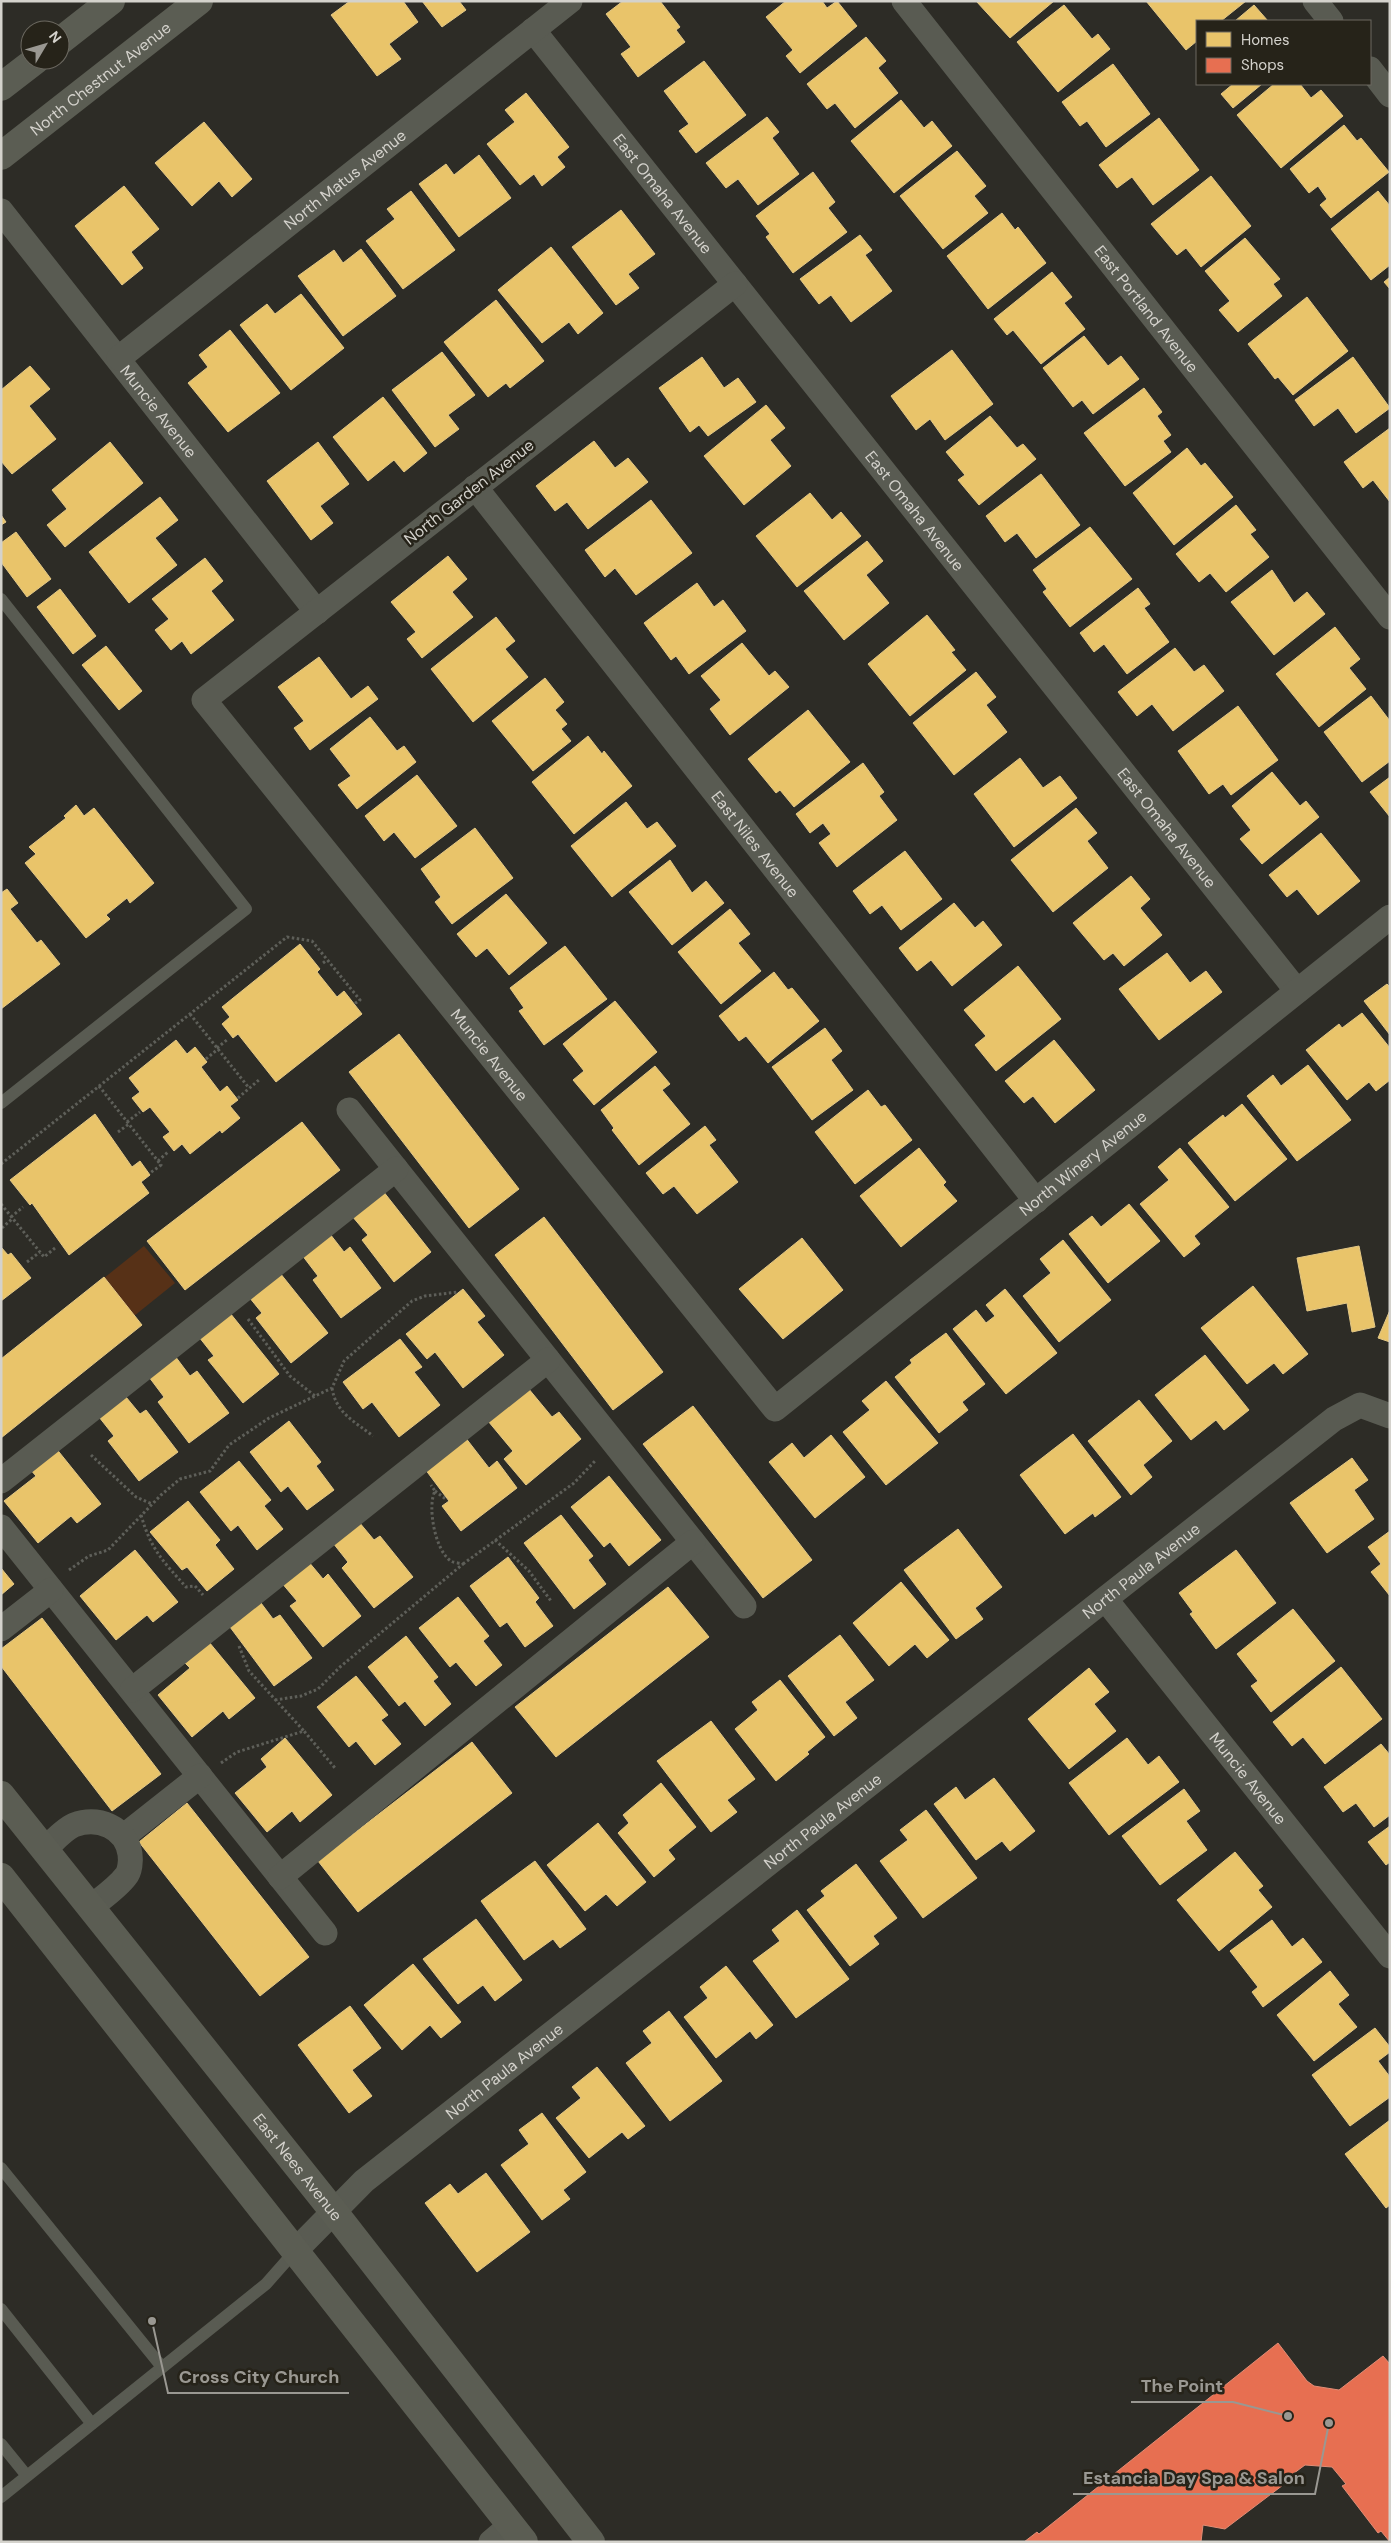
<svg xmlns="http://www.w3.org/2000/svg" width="1391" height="2543" font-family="'DM Sans',sans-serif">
<rect width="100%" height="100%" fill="#2d2c26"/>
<!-- pitch -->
<path fill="#573117" d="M144 1246 175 1283 134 1316 104 1278Z"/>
<!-- homes -->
<path fill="#e9c46a" stroke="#e3c887" d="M350 1H403L418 22 389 44 401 59 377 76 331 15Z
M422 1H459L466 10 442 27Z
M623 1H660L680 27 676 30 685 42 638 77 621 54 631 47 606 14Z
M786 1H822L827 8 837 1 857 26 800 73 786 56 793 50 766 17Z
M976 1H1054L1010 38Z
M1146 1H1246L1221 21H1197V41L1186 50Z
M1064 5 1092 39 1098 34 1110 49 1058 92 1017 42Z
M1254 5 1268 21H1235Z
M866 37 886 61 878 68 898 93 855 128 835 103 827 109 807 84Z
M704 61 746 115 696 153 679 131 689 124 664 91Z
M1113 64 1150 114 1106 147 1087 121 1080 126 1062 102Z
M1233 84H1262L1233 108 1221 94Z
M1274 84H1300L1311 98 1321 90 1343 116 1281 168 1237 115Z
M526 93 569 147 557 157 565 167 542 186 534 174 520 185 487 144 515 122 505 110Z
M901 100 924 128 932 121 952 146 894 193 851 141Z
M767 117 779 132 772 138 799 174 758 205 738 179 726 188 706 163Z
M1159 118 1199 170 1153 205 1132 177 1117 188 1099 165Z
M204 122 252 179 232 197 219 181 192 206 155 163Z
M1344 125 1357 141 1361 138 1389 172 1331 218 1320 205 1327 199 1318 186 1309 193 1290 169Z
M957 151 986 186 974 196 988 213 943 249 900 196Z
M479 155 511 198 459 237 419 184 446 164 454 175Z
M813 172 835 202 828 208 847 232 793 273 766 237 770 234 756 216Z
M1211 176 1251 226 1201 267 1186 248 1177 255 1151 224Z
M124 186 159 229 131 252 143 268 122 285 75 226Z
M411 191 455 250 403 289 366 241 395 219 387 209Z
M1378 191 1390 206V265L1371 280 1331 229Z
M621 210 655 254 628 274 639 288 616 305 572 247Z
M1002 213 1015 230 1018 227 1046 263 988 309 947 256Z
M860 235 872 250 865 255 892 291 851 322 831 295 819 304 800 279Z
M1245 238 1280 279 1273 284 1282 296 1238 332 1219 310 1230 301 1205 271Z
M551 247 603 313 578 334 569 322 542 343 498 290Z
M361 249 396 296 343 336 298 276 334 250 343 263Z
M1052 272 1072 297 1064 303 1085 329 1041 364 1013 330 1007 335 994 319Z
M1390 277V289L1384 282Z
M301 294 344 348 291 390 240 325 267 304 275 314Z
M1307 297 1348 351 1293 395 1278 377 1275 379 1248 344Z
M496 300 544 361 510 388 506 383 488 397 444 342Z
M230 330 280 393 228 432 188 383 208 367 199 355Z
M1084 336 1108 366 1121 356 1139 379 1093 414 1082 400 1073 407 1043 368Z
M952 350 993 404 945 440 930 419 916 430 891 396Z
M442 352 475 395 448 415 459 429 435 447 392 390Z
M702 357 724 388 738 378 756 402 708 436 699 425 690 432 659 388Z
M1353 357 1390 408 1356 433 1338 408 1314 426 1295 400Z
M30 366 50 389 29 406 56 439 12 474 1 461V390Z
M1144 388 1162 412 1157 416 1171 435 1163 441 1171 452 1125 486 1084 433Z
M383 397 427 453 404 472 394 460 368 481 333 437Z
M766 405 785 428 770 440 791 466 744 505 704 456Z
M990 416 1017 448 1023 444 1036 459 979 505 958 480 965 475 946 452Z
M1390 428V502L1373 480 1363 488 1344 462Z
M594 441 615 468 628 458 648 482 588 529 567 502 555 511 536 486Z
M110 442 143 483 65 547 47 525 67 509 52 490Z
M318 442 349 484 320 506 333 523 311 540 267 481Z
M1187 448 1201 466 1205 463 1233 497 1174 545 1133 493Z
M1041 474 1080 525 1036 558 1017 533 1005 542 986 516Z
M810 493 832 520 841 512 861 536 797 587 756 536Z
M160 497 178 520 155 538 177 565 129 603 89 552Z
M651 500 692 553 636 595 615 568 605 577 585 550Z
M1236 505 1256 530 1250 534 1269 557 1226 592 1210 573 1199 582 1176 554Z
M1 515 6 522 1 525Z
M1090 527 1132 579 1070 627 1043 592 1047 589 1033 570Z
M16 532 51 579 27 597 1 562V543Z
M867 541 883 561 866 575 889 603 844 640 804 591Z
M448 556 467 579 452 592 473 617 422 658 407 639 416 632 391 602Z
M205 558 223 581 211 591 234 620 191 654 182 641 171 650 155 630 169 619 152 599Z
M1272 570 1294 603 1307 592 1325 614 1274 655 1231 602Z
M697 583 714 607 723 600 746 631 689 674 676 656 671 660 644 623Z
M1138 588 1150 604 1144 608 1169 642 1127 674 1104 644 1094 652 1080 633Z
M60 589 96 636 73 654 37 607Z
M927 615 955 650 951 652 966 670 910 716 868 664Z
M496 617 515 641 505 649 528 677 473 722 431 669Z
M1335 627 1360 659 1349 668 1366 689 1319 727 1276 674Z
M742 643 769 676 775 671 789 687 730 735 710 709 721 700 701 676Z
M106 646 142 691 119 710 82 665Z
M1175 648 1194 672 1204 665 1224 691 1173 731 1152 704 1137 716 1118 692Z
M319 657 351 699 368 686 378 699 310 750 294 728 304 721 278 687Z
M976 672 996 697 986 705 1007 732 954 775 913 723Z
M545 678 564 702 555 710 567 724 561 729 571 741 533 771 492 721Z
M1371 696 1390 721V761L1362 782 1324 732Z
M1238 706 1278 760 1231 795 1223 784 1209 794 1178 751Z
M808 710 850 762 794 807 780 790 776 793 748 759Z
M370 717 397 751 404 746 416 762 357 809 338 785 351 776 330 749Z
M588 736 602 754 604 751 632 786 574 834 532 782Z
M1020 758 1043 788 1060 776 1077 798 1014 847 974 794Z
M863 763 884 792 879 796 897 820 837 867 819 843 831 834 823 823 810 833 796 814Z
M1272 772 1300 806 1306 801 1319 817 1262 864 1240 839 1251 830 1232 806Z
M417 775 457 826 415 858 394 832 384 841 365 816Z
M1390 777V817L1370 792Z
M626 802 647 829 657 822 676 846 612 897 571 846Z
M76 805 84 816 94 808 154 883 130 903 127 898 106 915 110 919 86 938 25 863 36 854 29 847 66 818 64 816Z
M1076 808 1097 833 1087 841 1108 868 1053 912 1011 860Z
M475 828 513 878 452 924 435 902 441 897 421 869Z
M1321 833 1360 881 1318 915 1297 889 1287 897 1269 875Z
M905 851 942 899 901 930 882 905 870 914 853 891Z
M670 860 692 893 706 881 724 903 672 945 629 892Z
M1131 876 1150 899 1140 908 1162 935 1124 966 1113 953 1104 960 1073 923Z
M7 889 18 903 10 909 37 943 41 940 60 964 1 1009V893Z
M506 894 547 943 509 975 487 948 476 957 457 934Z
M954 903 975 928 983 921 1002 945 952 986 931 960 917 971 899 948Z
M730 909 750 934 738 943 761 971 721 1004 678 952Z
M300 944 320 969 317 972 337 997 344 991 362 1014 276 1082 238 1034 233 1038 222 1024 230 1017 222 1007Z
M565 946 607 999 544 1045 519 1011 524 1008 510 988Z
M1167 953 1190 983 1206 971 1222 992 1159 1040 1119 989Z
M1018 966 1061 1019 996 1071 975 1045 986 1036 964 1010Z
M774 972 788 990 792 988 819 1021 768 1063 746 1036 739 1041 719 1016Z
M1387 984 1390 987V1035L1364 1001Z
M615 1001 657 1052 594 1105 573 1080 584 1071 563 1044Z
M1362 1013 1390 1048V1080L1376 1091 1369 1082 1347 1100 1306 1050 1339 1024 1342 1028Z
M825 1028 842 1051 831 1060 853 1090 812 1120 772 1067Z
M399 1034 519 1189 469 1228 349 1072Z
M176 1040 187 1054 195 1047 207 1062 201 1067 220 1092 227 1086 238 1100 230 1106 240 1118 222 1133 220 1130 190 1154 182 1144 174 1151 163 1137 170 1132 150 1107 143 1112 132 1098 140 1092 129 1078Z
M1054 1040 1095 1090 1055 1123 1033 1096 1024 1103 1005 1081Z
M1308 1065 1351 1120 1297 1161 1247 1096 1273 1075 1281 1086Z
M655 1066 670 1084 662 1090 690 1124 639 1165 612 1130 614 1128 601 1110Z
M868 1090 881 1107 885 1105 912 1140 855 1184 815 1132Z
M1242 1104 1287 1159 1235 1201 1188 1143 1223 1115 1225 1118Z
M95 1114 132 1167 140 1161 150 1175 141 1182 149 1193 69 1255 32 1203 30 1205 10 1180Z
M302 1122 340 1170 185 1290 147 1241Z
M705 1126 716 1140 709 1145 738 1182 697 1214 674 1186 663 1194 646 1173Z
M919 1148 946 1182 943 1185 957 1201 901 1247 860 1196Z
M1180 1148 1229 1207 1194 1236 1200 1244 1184 1257 1140 1204 1169 1180 1158 1167Z
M383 1191 431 1252 394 1282 362 1240 368 1235 352 1216Z
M1129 1204 1160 1241 1108 1283 1069 1234 1092 1216 1101 1227Z
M544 1217 663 1372 613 1410 495 1255Z
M330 1234 344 1252 350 1247 381 1288 341 1318 313 1280 318 1276 302 1255Z
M802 1238 843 1290 783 1339 739 1289Z
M1063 1240 1111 1300 1059 1342 1023 1296 1051 1273 1040 1259Z
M1359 1246 1375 1327 1352 1332 1347 1303 1307 1311 1297 1258Z
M1 1247 8 1255 11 1253 31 1278 1 1301Z
M280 1273 328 1333 291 1363 256 1318 262 1313 249 1297Z
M104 1277 142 1325 1 1438V1359Z
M1253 1286 1308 1354 1283 1374 1274 1363 1247 1384 1201 1328Z
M463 1289 485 1316 477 1322 504 1355 463 1388 435 1352 427 1359 406 1334Z
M1005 1289 1057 1353 1006 1394 953 1329 976 1310 986 1323 995 1316 986 1305Z
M1390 1310V1342L1378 1338Z
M230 1313 279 1374 243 1403 208 1360 214 1356 199 1337Z
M946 1333 985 1384 962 1402 968 1410 939 1433 895 1377 912 1363 910 1360Z
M400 1339 422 1367 414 1372 440 1405 399 1437 372 1402 363 1409 343 1382Z
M1205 1355 1249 1410 1224 1430 1216 1420 1191 1440 1155 1395Z
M175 1356 190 1376 197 1371 229 1413 189 1443 158 1402 164 1397 149 1377Z
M886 1381 938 1443 886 1485 843 1432 870 1410 862 1401Z
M528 1388 552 1417 559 1412 581 1439 526 1485 504 1459 513 1451 488 1421Z
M126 1397 140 1414 146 1410 178 1452 139 1481 108 1441 114 1436 99 1417Z
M1139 1400 1172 1441 1143 1465 1152 1477 1131 1495 1088 1441Z
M693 1406 812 1560 763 1598 643 1444Z
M289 1421 321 1462 316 1466 334 1490 307 1510 288 1486 281 1492 250 1452Z
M1073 1434 1121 1497 1095 1517 1093 1513 1065 1534 1020 1475Z
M831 1435 865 1477 815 1518 769 1462 792 1443 804 1458Z
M465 1437 489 1468 497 1461 517 1488 461 1531 442 1506 449 1501 425 1469Z
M55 1447 101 1504 77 1523 71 1516 38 1543 4 1501 36 1476 29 1468Z
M1352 1458 1368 1480 1354 1490 1374 1519 1327 1553 1290 1503Z
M239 1461 271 1500 264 1506 283 1529 257 1550 238 1525 231 1531 200 1492Z
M609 1476 661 1540 629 1566 610 1542 604 1547 571 1507Z
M188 1501 220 1540 215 1545 234 1569 207 1591 187 1567 182 1570 150 1532Z
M561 1515 593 1556 588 1560 606 1584 574 1609 524 1543Z
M359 1522 374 1540 380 1536 413 1577 374 1608 342 1568 348 1562 333 1543Z
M958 1529 1002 1587 975 1608 983 1619 956 1639 904 1570Z
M1390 1531V1596L1371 1572 1381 1564 1368 1547Z
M135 1550 178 1602 153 1622 147 1615 116 1640 80 1596Z
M1236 1550 1276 1603 1216 1649 1190 1614 1193 1612 1179 1593Z
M508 1557 539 1598 535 1602 553 1626 525 1647 507 1622 500 1627 470 1586Z
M308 1561 323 1579 328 1574 361 1616 323 1647 290 1606 297 1601 281 1582Z
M1 1568 14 1584 1 1595Z
M901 1582 949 1640 927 1658 915 1644 889 1666 853 1623Z
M668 1587 709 1637 556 1757 515 1707Z
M458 1597 489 1636 483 1641 502 1665 476 1686 456 1662 450 1667 419 1628Z
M258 1599 273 1619 280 1615 312 1658 274 1686 227 1623Z
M1293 1609 1335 1661 1271 1712 1251 1686 1258 1681 1237 1654Z
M42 1618 161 1774 112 1811 1 1666V1649Z
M840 1635 874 1680 845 1702 857 1718 834 1736 788 1676Z
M406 1636 438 1677 433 1681 451 1704 425 1726 405 1701 399 1706 368 1667Z
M209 1642 255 1698 229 1719 223 1711 192 1737 158 1695 190 1668 184 1662Z
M1341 1667 1382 1719 1325 1764 1303 1737 1292 1746 1273 1722Z
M1089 1668 1109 1692 1094 1704 1116 1731 1069 1769 1028 1719Z
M356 1676 388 1715 381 1720 401 1744 375 1765 356 1741 349 1747 317 1707Z
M780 1680 825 1737 807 1752 809 1754 776 1781 735 1729 758 1710 752 1702Z
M711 1721 755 1779 727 1800 737 1812 711 1832 657 1761Z
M285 1738 332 1795 300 1822 292 1811 267 1832 235 1793 267 1767 261 1759Z
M1127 1738 1148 1765 1159 1756 1179 1782 1109 1835 1069 1783Z
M472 1742 512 1793 358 1912 318 1861Z
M1381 1744 1390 1755V1815L1374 1827 1356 1803 1343 1812 1324 1787Z
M994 1778 1035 1831 1010 1851 1002 1841 976 1860 934 1804 956 1787 965 1800Z
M661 1783 696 1827 668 1850 675 1859 654 1877 618 1833 629 1823 623 1815Z
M1184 1789 1200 1811 1186 1821 1207 1850 1160 1885 1122 1836Z
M187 1803 309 1957 260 1996 139 1842Z
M926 1810 977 1878 923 1918 880 1861 908 1840 900 1830Z
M598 1823 646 1882 617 1906 606 1894 585 1911 547 1865Z
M1390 1826V1862L1386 1865 1368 1842Z
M1235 1852 1263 1886 1258 1890 1272 1907 1219 1951 1177 1900Z
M535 1861 586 1929 560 1948 553 1939 524 1960 481 1901Z
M856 1864 897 1918 873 1936 879 1944 850 1966 807 1910 825 1896 821 1891Z
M797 1910 849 1979 796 2018 753 1961 780 1941 772 1930Z
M476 1919 522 1980 495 2001 483 1985 458 2004 423 1959Z
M1272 1920 1292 1947 1303 1938 1322 1962 1263 2007 1252 1992 1258 1987 1230 1951Z
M413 1964 461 2022 441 2038 430 2025 402 2050 364 2005Z
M726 1966 773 2025 756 2039 750 2031 716 2058 684 2017 708 1998 700 1987Z
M1330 1971 1349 1995 1338 2004 1357 2027 1314 2061 1277 2015Z
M350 2006 381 2048 352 2070 372 2096 349 2113 298 2045Z
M669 2011 722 2081 670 2121 626 2063 652 2043 643 2031Z
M1375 2028 1390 2047V2052L1378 2061 1390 2077V2097L1350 2126 1312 2075Z
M597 2067 645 2126 628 2139 622 2132 589 2158 556 2118 581 2098 572 2087Z
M542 2113 586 2172 563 2190 570 2199 542 2220 501 2165 529 2144 519 2130Z
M1390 2120V2205L1386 2208 1345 2154Z
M486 2173 530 2232 477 2272 425 2203 450 2184 458 2194Z"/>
<!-- shops -->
<path fill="#e76f51" stroke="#e18d76" d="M1278 2343 1307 2381 1314 2386 1339 2390 1383 2356 1390 2364V2542L1381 2531 1378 2533 1342 2486 1346 2484 1332 2467 1305 2465 1286 2479 1287 2482 1225 2529 1203 2525 1201 2542H1024L1037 2532 1039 2534Z"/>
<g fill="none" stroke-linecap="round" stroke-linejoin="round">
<!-- path -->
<path stroke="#5e5f59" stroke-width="3" stroke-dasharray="2.5 2.5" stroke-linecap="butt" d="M323 963 327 960
M190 1014 249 1088
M217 1048 228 1039
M206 1059 218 1049
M99 1086 161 1165 150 1173
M238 1098 260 1079
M127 1122 140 1112
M118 1132 129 1124
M158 1161 169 1151
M1 1164 287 937 312 941 360 1000 354 1004
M1 1204 44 1257 55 1248
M11 1217 23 1207
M2 1228 13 1218
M27 1262 40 1252
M248 1319 290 1376 315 1396
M332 1388C336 1413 354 1421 373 1436
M91 1455 136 1497 152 1504
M435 1491 447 1500
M141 1515C151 1550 163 1561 186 1587L195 1586 203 1595
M495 1540 529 1571 551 1601
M463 1564 574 1483 595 1461
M69 1570 89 1556 108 1550 161 1495 180 1479 210 1471 229 1445 269 1418 332 1388 344 1361 412 1301 425 1296 458 1292
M239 1646 249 1671 304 1731
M275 1700 301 1696 318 1689 340 1667 463 1564C460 1563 454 1563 451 1561 435 1551 427 1506 435 1491L431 1485
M221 1763 237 1752 304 1731 335 1768"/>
<!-- service -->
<path stroke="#595b52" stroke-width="12" d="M1 599 246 909 1 1103
M1 2168 162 2367
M1 2309 92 2424
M1 2444 27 2476
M1 2497 266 2284 296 2250"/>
<!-- minor -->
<g stroke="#595b52" stroke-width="25">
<path id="s1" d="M904 1 1390 617"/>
<path d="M1315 1 1331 21"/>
<path id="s2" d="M533 30 1297 991"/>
<path d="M1370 69 1390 95"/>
<path id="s3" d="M1 211 317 612"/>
<path id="s4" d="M735 284 204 700 775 1409 1390 917"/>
<path id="s5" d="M119 358 570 1"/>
<path id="s6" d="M475 487 1036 1201"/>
<path d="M349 1110 744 1606"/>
<path d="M1 1481 396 1169"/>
<path d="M1 1527 325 1933"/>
<path id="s7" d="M1106 1600 1390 1956"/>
<path d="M1 1629 51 1590"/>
<path d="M132 1690 548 1360"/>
<path d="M124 1836 200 1776"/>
<path d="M44 1850C53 1842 64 1829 74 1825 98 1816 126 1827 130 1854 131 1861 130 1871 126 1876 117 1888 102 1898 91 1907"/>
<path d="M280 1877 693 1542"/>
<path id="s8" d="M296 2250 364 2181 1334 1419 1360 1405 1390 1416"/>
<path d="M491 2542 511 2525"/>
</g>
<!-- secondary -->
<g stroke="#5b5d53" stroke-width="28">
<path d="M60 41 111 1"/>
<path d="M1 87 36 60"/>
<path id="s9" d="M1 156 199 1"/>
<path id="s10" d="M1 1795 334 2212 591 2542"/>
<path d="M1 1877 524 2542"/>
</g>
</g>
<g text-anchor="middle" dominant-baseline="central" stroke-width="5" stroke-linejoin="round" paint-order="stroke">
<!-- street labels -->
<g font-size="16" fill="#d4d2cc" stroke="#262319">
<text stroke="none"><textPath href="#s9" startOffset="126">North Chestnut Avenue</textPath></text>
<text stroke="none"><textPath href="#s5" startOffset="288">North Matus Avenue</textPath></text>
<text stroke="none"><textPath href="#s2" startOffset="209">East Omaha Avenue</textPath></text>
<text stroke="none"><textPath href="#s1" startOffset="392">East Portland Avenue</textPath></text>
<text stroke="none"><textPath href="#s3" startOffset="255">Muncie Avenue</textPath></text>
<text transform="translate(469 492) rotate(-38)">North Garden Avenue</text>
<text stroke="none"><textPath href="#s2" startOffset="614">East Omaha Avenue</textPath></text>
<text stroke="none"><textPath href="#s2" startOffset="1019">East Omaha Avenue</textPath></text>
<text stroke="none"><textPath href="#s6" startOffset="454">East Niles Avenue</textPath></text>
<text stroke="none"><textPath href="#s4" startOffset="1130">Muncie Avenue</textPath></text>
<text stroke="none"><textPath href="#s4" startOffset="1979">North Winery Avenue</textPath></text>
<text stroke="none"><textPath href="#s8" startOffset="1085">North Paula Avenue</textPath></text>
<text stroke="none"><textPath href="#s7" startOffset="228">Muncie Avenue</textPath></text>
<text stroke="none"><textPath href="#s8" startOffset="680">North Paula Avenue</textPath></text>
<text stroke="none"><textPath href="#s8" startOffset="275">North Paula Avenue</textPath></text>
<text stroke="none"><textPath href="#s10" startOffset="476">East Nees Avenue</textPath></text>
</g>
</g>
<!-- callouts -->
<path fill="none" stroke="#9a9892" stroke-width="2" d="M152 2321L168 2393H349M1288 2416L1233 2402H1131M1329 2423L1315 2494H1073"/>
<g fill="#9a9892" stroke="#262319" stroke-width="2">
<circle cx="152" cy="2321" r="5"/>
<circle cx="1288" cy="2416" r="5"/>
<circle cx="1329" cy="2423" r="5"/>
</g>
<g font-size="18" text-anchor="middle" font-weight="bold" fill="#9a9892" stroke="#262319" stroke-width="5" stroke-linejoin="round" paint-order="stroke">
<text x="259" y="2383">Cross City Church</text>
<text x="1182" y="2392">The Point</text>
<text x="1194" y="2484">Estancia Day Spa &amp; Salon</text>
</g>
<!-- border -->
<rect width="1391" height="2543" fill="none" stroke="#d4d2cc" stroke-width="5"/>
<!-- legend -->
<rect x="1196" y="20" width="175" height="65" fill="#262319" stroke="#6c6961"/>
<rect x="1206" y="32" width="25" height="15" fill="#e9c46a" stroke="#6c6961"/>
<text x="1241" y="45" font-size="15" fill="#d4d2cc">Homes</text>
<rect x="1206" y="58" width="25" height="15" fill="#e76f51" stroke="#6c6961"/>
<text x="1241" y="70" font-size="15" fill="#d4d2cc">Shops</text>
<!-- north arrow -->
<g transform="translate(45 45) rotate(52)"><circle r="24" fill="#262319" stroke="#6c6961"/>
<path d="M0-4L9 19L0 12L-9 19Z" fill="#9a9892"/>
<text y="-8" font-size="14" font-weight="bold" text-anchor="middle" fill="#d4d2cc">N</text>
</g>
</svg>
